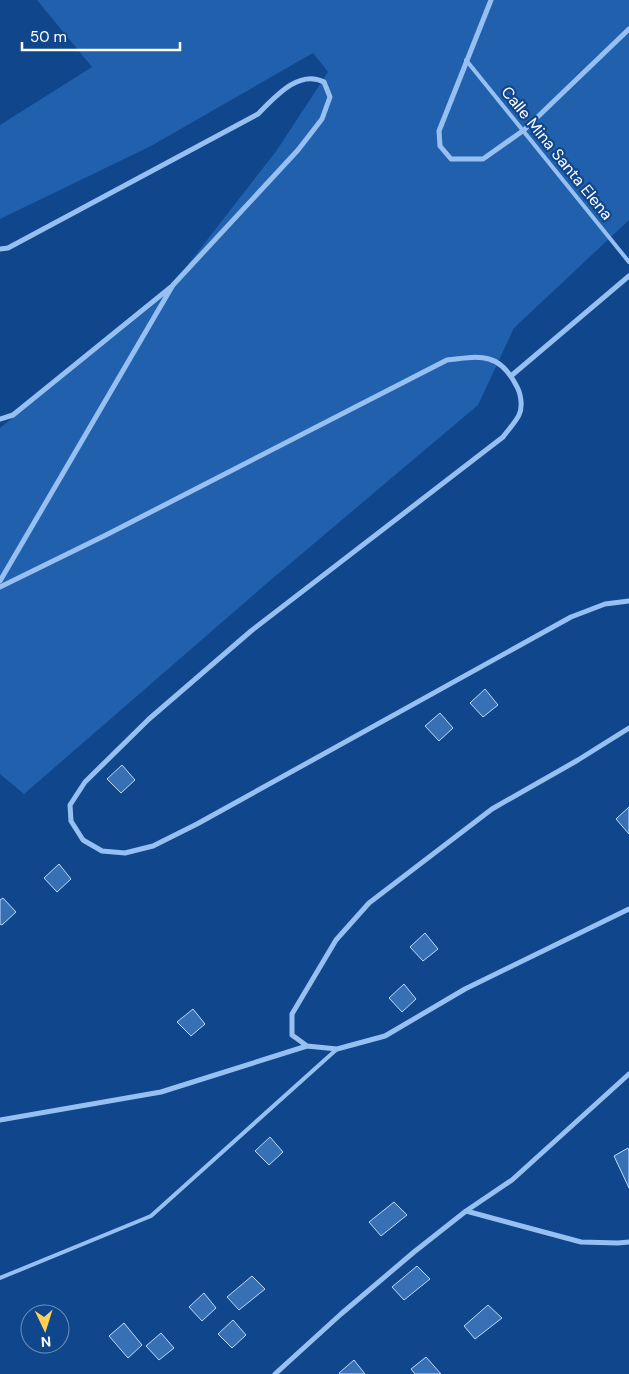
<svg xmlns="http://www.w3.org/2000/svg" width="629" height="1374" font-family="'DM Sans',sans-serif">
<rect width="100%" height="100%" fill="#10468c"/>
<!-- green -->
<path fill="#2160ac" d="M37 0H629V220L514 328 478 405 266 584 24 794 0 774V428L162 298 277 150 328 72 313 53 151 146 0 219V125L92 67Z"/>
<!-- building -->
<path fill="#3870b6" stroke="#bedafd" d="M485 689 498 705 483 717 470 703Z
M440 713 453 728 439 741 425 726Z
M122 765 135 780 121 793 107 779Z
M629 807V834L616 819Z
M59 864 71 879 57 892 44 878Z
M3 898 16 912 2 925 0 924V900Z
M425 933 438 949 423 961 410 947Z
M404 984 416 999 402 1012 389 998Z
M193 1009 205 1024 191 1036 177 1022Z
M270 1137 283 1152 269 1165 255 1151Z
M628 1148 629 1151V1188L614 1156Z
M394 1202 407 1215 381 1236 369 1222Z
M417 1266 430 1279 404 1300 392 1287Z
M252 1276 265 1289 239 1310 227 1297Z
M204 1293 216 1308 202 1321 189 1307Z
M488 1305 502 1318 475 1339 464 1326Z
M233 1320 246 1335 232 1348 218 1334Z
M124 1323 142 1345 128 1358 109 1336Z
M161 1333 174 1348 159 1360 146 1346Z
M426 1357 441 1374H415L411 1369Z
M354 1360 365 1374H340L339 1373Z"/>
<g fill="none" stroke-linecap="round" stroke-linejoin="round">
<!-- service -->
<path stroke="#97c0f2" stroke-width="4" d="M466 60 629 262
M0 1278 151 1216 337 1049"/>
<!-- minor -->
<path stroke="#97c0f2" stroke-width="5" d="M491 0 439 131 440 146 451 159H483L524 130 629 29
M0 249 8 248 258 114C275 97 299 69 324 82L330 97 322 119 298 150 173 285 0 581
M511 376 629 276
M0 419 13 415 171 287
M0 587 106 535 447 360C480 356 499 352 516 385 521 393 523 407 519 415 515 423 508 430 503 437L251 631 149 719 85 782 70 805 71 821 83 840 102 851 125 853 153 846 197 824 571 617 605 604 629 601
M629 728 578 760 492 809 369 903 336 940 292 1014V1035L307 1046 337 1049 385 1036 465 989 629 909
M0 1120 161 1092 307 1046
M466 1211 581 1242 618 1243 629 1242
M275 1374 341 1314 414 1252 466 1211 512 1180 629 1074"/>
</g>
<g text-anchor="middle" dominant-baseline="central" stroke-width="4.5" stroke-linejoin="round" paint-order="stroke">
<!-- street labels -->
<g font-size="16" fill="#fff" stroke="#10468c">
<text transform="translate(557 153) rotate(51)">Calle Mina Santa Elena</text>
</g>
</g>
<!-- north arrow -->
<g transform="translate(45 1329) rotate(176)"><circle r="24" fill="#10468c" stroke="#7090ba"/>
<path d="M0-4L9 19L0 12L-9 19Z" fill="#ffcf58"/>
<text y="-8" font-size="14" font-weight="bold" text-anchor="middle" fill="#ffffff">N</text>
</g>
<!-- scale -->
<path d="M22 42v8h158v-8" fill="none" stroke="#ffffff" stroke-width="2.5"/>
<text x="30" y="42" font-size="15" fill="#ffffff" stroke="#10468c" stroke-width="4" paint-order="stroke">50 m</text>
</svg>
